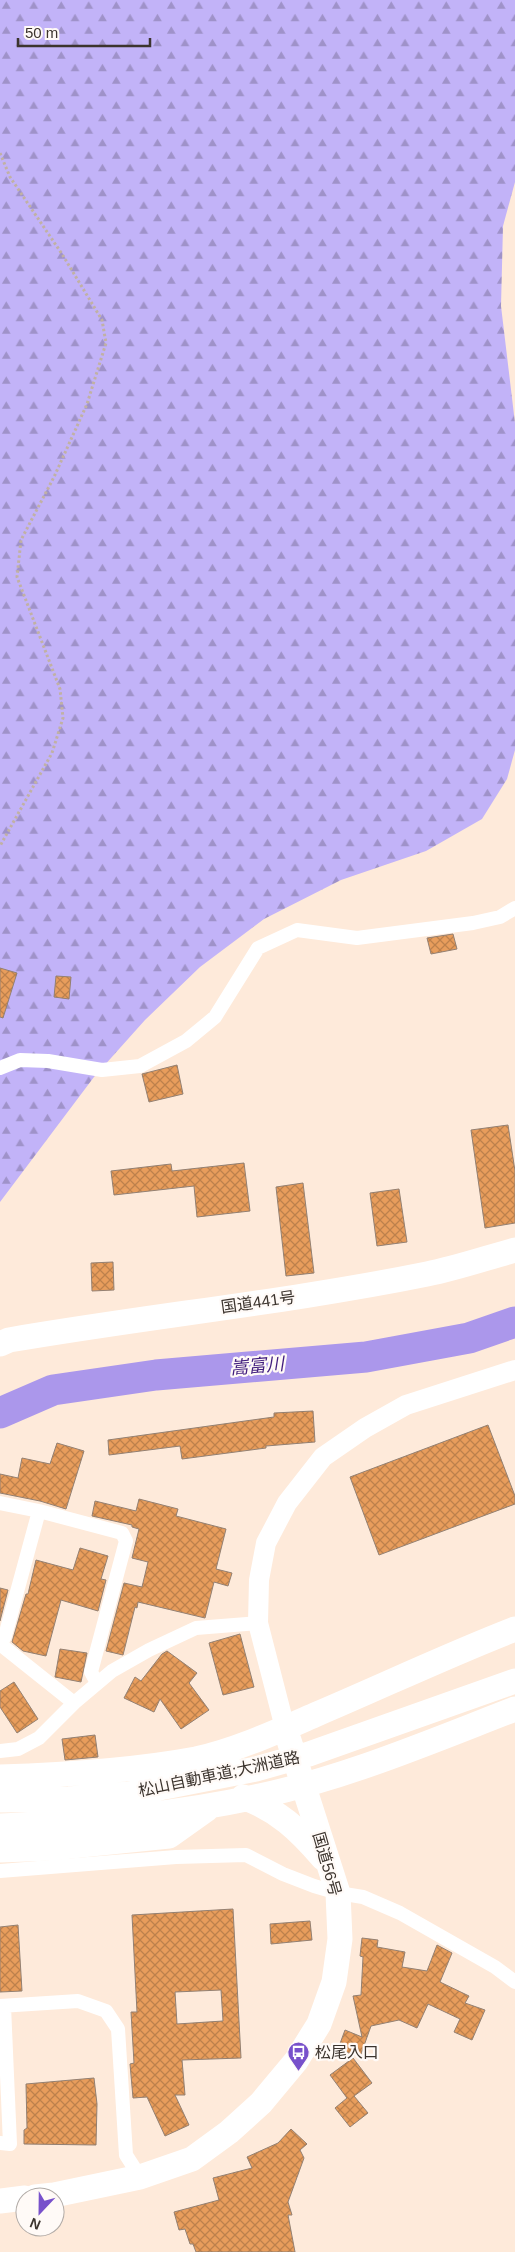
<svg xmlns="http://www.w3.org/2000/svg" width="515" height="2252" font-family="Arial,'Noto Sans JP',sans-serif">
<defs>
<pattern id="forest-firs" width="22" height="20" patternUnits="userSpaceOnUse" patternTransform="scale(1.25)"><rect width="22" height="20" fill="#c2b3f8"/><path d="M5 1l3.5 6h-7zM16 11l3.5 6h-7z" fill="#9f92c9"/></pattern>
<pattern id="building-cross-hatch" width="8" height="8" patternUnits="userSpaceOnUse" patternTransform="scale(1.25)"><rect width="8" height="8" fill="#e89d5c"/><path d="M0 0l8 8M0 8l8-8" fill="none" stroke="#bd814c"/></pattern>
</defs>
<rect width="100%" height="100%" fill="#feeada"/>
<!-- forest -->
<path fill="url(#forest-firs)" d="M0 0H515V182L503 226 501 306 515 423V750L507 779 482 819 426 851 341 880 264 919 200 967 145 1020 94 1077 0 1202Z"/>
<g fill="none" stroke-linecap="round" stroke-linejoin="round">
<!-- river -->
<path stroke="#ab97eb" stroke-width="31" d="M0 1413 53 1390 156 1375 366 1357 469 1338 515 1322"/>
</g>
<!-- building -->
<path fill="url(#building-cross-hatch)" stroke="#938072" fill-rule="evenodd" d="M453 934 457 949 431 954 427 938Z
M0 968 17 973 3 1018 0 1017Z
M56 976 71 977 69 999 54 997Z
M177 1065 183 1094 149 1102 142 1074Z
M508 1125 515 1171V1223L485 1228 471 1130Z
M244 1163 250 1211 197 1217 194 1186 114 1195 111 1171 171 1164 172 1171Z
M303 1183 314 1273 286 1276 276 1187Z
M399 1189 407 1242 377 1246 370 1193Z
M113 1262 114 1290 92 1291 91 1263Z
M313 1411 315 1442 266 1446V1448L182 1459 180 1446 109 1455 108 1440 274 1417V1413Z
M488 1425 515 1496V1504L379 1555 350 1477Z
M57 1443 84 1451 66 1509 40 1501 0 1493V1474L18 1478 22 1458 50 1464Z
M139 1499 178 1509 176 1516 226 1529 216 1569 232 1573 228 1586 214 1582 205 1618 138 1602 137 1608 135 1607 123 1655 106 1651 124 1583 142 1587 148 1562 132 1558 139 1529 132 1527V1525L92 1516 95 1501 136 1511Z
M80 1548 108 1556 101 1579 106 1580 98 1611 61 1600 46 1656 23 1651 12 1642 26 1594H28L36 1560 73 1570Z
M0 1588 8 1590 0 1621Z
M240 1634 254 1687 223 1695 209 1643Z
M60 1649 87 1653 81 1682 55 1677Z
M167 1651 197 1673 189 1683 209 1710 181 1729 160 1699 154 1712 124 1698 135 1677 141 1681 162 1654Z
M14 1682 38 1719 17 1733 0 1707V1691Z
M95 1735 98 1757 65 1760 62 1739Z
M233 1909 241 2058 182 2060 185 2095H175L189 2125 165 2136 147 2097 133 2098 130 2064 134 2063 131 2012H137L132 1915ZM221 1990 223 2021 177 2024 175 1992Z
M310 1921 312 1940 271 1944 270 1924Z
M18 1925 22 1991 0 1992V1927Z
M362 1938 378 1940 377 1947 405 1952 402 1967 427 1971 437 1945 452 1953 440 1982 469 1996 465 2003 485 2010 472 2040 454 2032 460 2019 428 2004 417 2028 399 2020 371 2026 360 2057 338 2049 345 2030 362 2037 353 1996 361 1995 363 1957 360 1956Z
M353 2058 372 2083 354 2096 368 2113 350 2127 335 2108 347 2098 330 2075Z
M94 2078 97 2104 96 2145 24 2144V2130L27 2128 26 2084Z
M291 2129 307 2144 300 2150 304 2158 288 2202 292 2215H288L295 2252H196L193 2244H190L185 2229 179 2230 174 2212 219 2200 213 2178 252 2168 247 2157 278 2143Z"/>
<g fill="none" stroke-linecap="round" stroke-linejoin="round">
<!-- path -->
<path stroke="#c1b1a4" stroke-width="3" stroke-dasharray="2.5 2.5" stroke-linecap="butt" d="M0 153 10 177 62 254 102 320 106 343 87 404 54 477 21 540 17 577 60 689 63 718 52 753 0 846"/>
<!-- street -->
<path stroke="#fff" stroke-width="14" d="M0 1068 20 1060 48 1061 102 1070 140 1066 186 1041 215 1017 258 948 297 930 357 938 473 923 500 917 515 908
M0 1503 39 1511
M0 1644 74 1703
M0 1645 5 1636 39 1511 122 1533 126 1541 91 1672 97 1683
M0 1751 18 1749 39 1738 74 1703 112 1671 149 1650 196 1628 258 1623
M0 1871 176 1857 246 1855 283 1874 314 1886 338 1893 363 1897 400 1913 495 1967 515 1982
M0 2006 78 2001 106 2011 118 2029 126 2155 140 2177
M0 2143 10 2144 4 2006"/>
<!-- secondary -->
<path stroke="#fff" stroke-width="20" d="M285 1728 258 1623 259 1580 266 1543 287 1503 323 1457 365 1428 406 1405 515 1370"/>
<!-- highway -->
<path stroke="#fff" stroke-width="25" d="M0 1344 9 1340C148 1316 289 1302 427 1274 457 1268 486 1258 515 1250
M0 1777C65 1775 131 1771 196 1759 237 1750 278 1731 317 1714 383 1686 448 1655 515 1629
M243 1797C279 1811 298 1829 323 1858
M0 1800 69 1799 129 1794 256 1769 309 1754 515 1681
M0 1826C88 1823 174 1815 260 1796 348 1777 432 1741 515 1709
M0 1850 52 1848 169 1836 207 1809
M35 2197 54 2195 140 2177 192 2159 229 2132 261 2103 296 2061 319 2024 334 1982 340 1939 338 1893 285 1728
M0 2201 25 2198"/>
</g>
<!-- icons -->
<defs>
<symbol id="bus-pin" viewBox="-11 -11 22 30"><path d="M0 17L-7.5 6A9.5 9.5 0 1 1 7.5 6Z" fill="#7851cb" stroke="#fffaf7"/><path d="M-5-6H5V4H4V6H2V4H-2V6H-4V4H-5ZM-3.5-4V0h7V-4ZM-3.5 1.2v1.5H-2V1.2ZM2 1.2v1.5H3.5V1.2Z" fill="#fff"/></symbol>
</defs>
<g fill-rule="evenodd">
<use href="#bus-pin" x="286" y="2040" width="25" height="34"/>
</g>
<g text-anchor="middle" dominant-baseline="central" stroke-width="4.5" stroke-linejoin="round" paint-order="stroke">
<!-- street labels -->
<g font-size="16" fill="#3c342e" stroke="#fffaf7">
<text transform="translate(258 1302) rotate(-8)">国道441号</text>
<text transform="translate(219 1774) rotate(-12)">松山自動車道;大洲道路</text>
<text transform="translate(327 1864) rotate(74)">国道56号</text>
</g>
<!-- poi labels -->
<g font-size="16" fill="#3c342e" stroke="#fffaf7" text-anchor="start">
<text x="315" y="2052">松尾入口</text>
</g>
<!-- water labels -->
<g font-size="18" font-style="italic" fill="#421e7e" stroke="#fffaf7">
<text transform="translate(257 1366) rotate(-5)">嵩富川</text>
</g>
</g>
<!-- north arrow -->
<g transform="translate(40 2212) rotate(202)"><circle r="24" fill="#fffaf7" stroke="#b1aba7"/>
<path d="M0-4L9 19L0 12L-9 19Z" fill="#7851cb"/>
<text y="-8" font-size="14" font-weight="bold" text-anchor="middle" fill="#3c342e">N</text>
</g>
<!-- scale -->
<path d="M18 38v8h132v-8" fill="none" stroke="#3c342e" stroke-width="2.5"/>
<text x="25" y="38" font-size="15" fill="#3c342e" stroke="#fffaf7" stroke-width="4" paint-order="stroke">50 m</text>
</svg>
